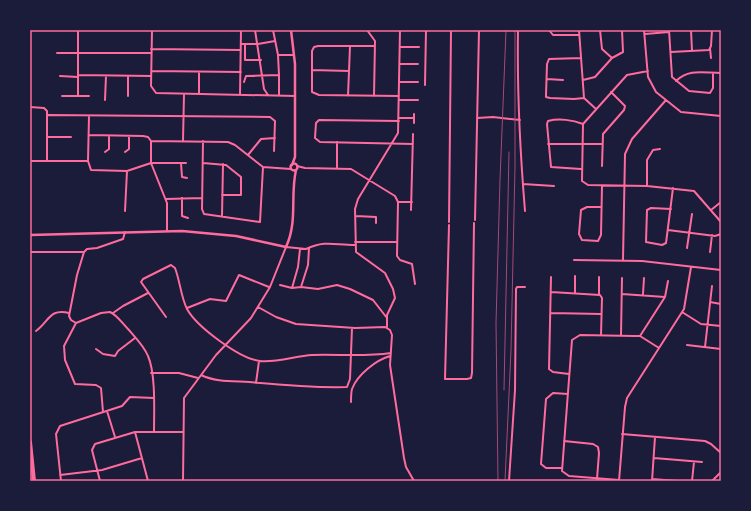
<svg xmlns="http://www.w3.org/2000/svg" width="751" height="511" font-family="'Source Sans 3',sans-serif">
<rect width="100%" height="100%" fill="#1b1b3a"/>
<g fill="none" stroke-linecap="round" stroke-linejoin="round">
<!-- minor -->
<path stroke="#ff6b9d" stroke-width="2" d="M152 30 151 86 156 93 295 96
M255 30 264 89 268 95
M273 30 278 55H294
M367 30 375 41 374 96
M518 30C517 90 520 151 525 211
M549 30 553 35H579
M579 30 584 98 596 109
M600 30 602 49 612 58
M644 30 648 77 656 92 681 112 721 116
M669 30 672 77 689 91 710 93 713 88V73
M691 30 692 51
M712 30H721
M645 34 669 32
M241 44H258L275 41
M245 44V60H261
M375 46H318L314 47 312 51V92L319 95 399 96
M401 47H419
M710 48 711 58
M151 49 241 50
M671 52 709 50 711 46 712 30
M57 53H151
M581 58 549 59 547 64 546 95V97L550 98 574 99 584 98
M400 64H418
M312 70 349 71
M152 71 241 72
M648 71 627 75 583 124 582 181 588 185 647 186 694 191 721 222
M78 75 151 76
M60 76 78 77
M128 76V96
M547 79 563 80
M583 80 595 77 612 58 623 52 622 30
M676 81C689 68 704 73 721 73
M244 82 246 76 279 75 278 55
M400 82H418
M425 85 426 30
M199 94V72
M240 95 241 30
M279 95V75
M62 96H89
M78 96V30
M348 96 350 46
M105 100 106 76
M400 100H418
M30 107 44 108 47 111V161
M48 115 270 117 275 121 274 151
M89 116 88 161 91 170 127 171 151 163H186
M399 118H414
M477 118 493 117 520 120
M399 121 319 120 316 123 315 138 320 142 413 144
M414 123V114
M89 135 143 136 148 137 151 141
M48 137H71
M151 141 228 142 235 145 263 167 291 169
M151 141V163L167 203V230
M183 141 184 94
M203 141 202 209 204 214 260 222 263 167
M548 144H602
M105 152 109 149V136
M125 152 129 149V136
M248 155 261 139 275 138
M30 161H88
M181 163 182 177 187 178
M203 163 226 165 241 177V195H222
M297 166 305 168 351 169 395 196 398 202 397 256 400 260 412 264 415 284
M602 166 603 134 624 110 625 106 611 92
M337 167V142
M581 169 551 167 547 124 548 121C559 118 573 120 583 124
M523 184 554 186
M647 186V160L653 150 660 149
M182 198V216L188 218
M166 199 202 198
M398 202H412
M601 207H587L581 210 579 234 582 240 598 241 601 235 602 186
M671 209 651 208 647 210 646 242 662 245 666 243 673 188
M411 210 413 134
M711 210 721 202
M125 211 127 171
M222 216 223 164
M356 216 376 217V223
M475 220 479 30
M449 222 451 30
M449 225 445 379H467L471 378 472 373 474 223
M668 230 715 236 721 234
M125 232 123 239 97 248 87 249 84 252 77 275 69 316 71 320 76 323 101 313 110 312C117 315 122 323 128 329 135 337 144 346 148 356 156 374 154 412 154 432
M355 242H397
M687 248 692 214
M30 252H84
M710 252 712 235
M574 260 642 261 721 270
M623 260 625 154 632 139 666 100
M551 277 549 369 553 372 569 374
M280 285 292 288 301 287 308 265 309 248
M301 287 318 289 337 285 350 289 373 300 387 318
M292 288 298 267 300 249
M551 292 600 295 602 298 601 335
M575 293V276
M599 294V277
M622 294 665 297
M643 294 644 278
M710 302 721 304
M258 307 276 317 296 324 355 328 385 327 390 330 392 335 390 365 404 458 406 467 414 481
M187 308 210 299 226 301 239 275 269 287
M682 312 701 324 721 326
M113 313 123 306 148 293
M551 313 601 314
M166 317 141 282 143 279 171 265 175 268C180 281 181 297 187 309 197 327 240 359 260 361 275 363 296 356 312 355 338 354 364 357 391 353
M76 323 64 346 65 360 75 384 96 385 101 388 103 412
M387 327V315L395 298 393 289 385 273 356 252 355 209 358 199 398 133 400 30
M36 331C49 322 49 308 69 313
M621 335 622 278
M640 336 665 297 668 281
M687 345 721 349
M705 347 712 286
M96 349 103 354 115 356 118 351 135 338
M151 373H179L198 378
M201 375C215 382 233 381 249 382 281 385 315 388 347 387L350 379 352 328
M256 383 259 361
M351 402C351 398 351 393 352 389 357 375 376 360 390 356
M107 411 115 437
M135 432 148 481
M622 434 705 441 711 444 721 453
M564 441 593 444 598 447 599 453 597 479
M654 458 702 462
M562 468H546L541 464 546 399 553 393 568 394
M60 475 102 470 142 458
M652 479 677 481
M619 480 569 476 562 471 572 340 580 335 634 336H640L659 348
M61 481 56 434 60 426 122 406 130 397 154 398
M100 481 92 450 95 444 135 432H183
M183 481 184 398 216 355 251 318 270 287 286 247 306 249C326 240 334 245 355 245
M509 481 515 390 516 289 517 287H525
M619 481 625 407 627 398 684 309 691 267
M652 481 655 437
M692 481 694 462
M712 481 721 472"/>
<!-- tertiary -->
<path stroke="#ff6b9d" stroke-width="2.5" d="M291 30 295 64V157L292 165
M290.5 167a3.5 3.5 0 1 1 7 0a3.5 3.5 0 1 1-7 0Z
M30 235 182 231 236 236 286 247C298 221 290 196 296 170"/>
<!-- motorway -->
<path stroke="#ff6b9d" stroke-width="4" d="M30 442 34 481"/>
<!-- rail -->
<path stroke="#a44b75" stroke-width="1" d="M504 390 509 152
M498 481 496 323 500 180 506 30
M505 481 511 350 515 167V30"/>
</g>
<!-- border -->
<rect width="751" height="511" fill="none" stroke="#1b1b3a" stroke-width="62"/>
<rect x="31" y="31" width="689" height="449" fill="none" stroke="#ff6b9d" stroke-width="1.5"/>
</svg>
